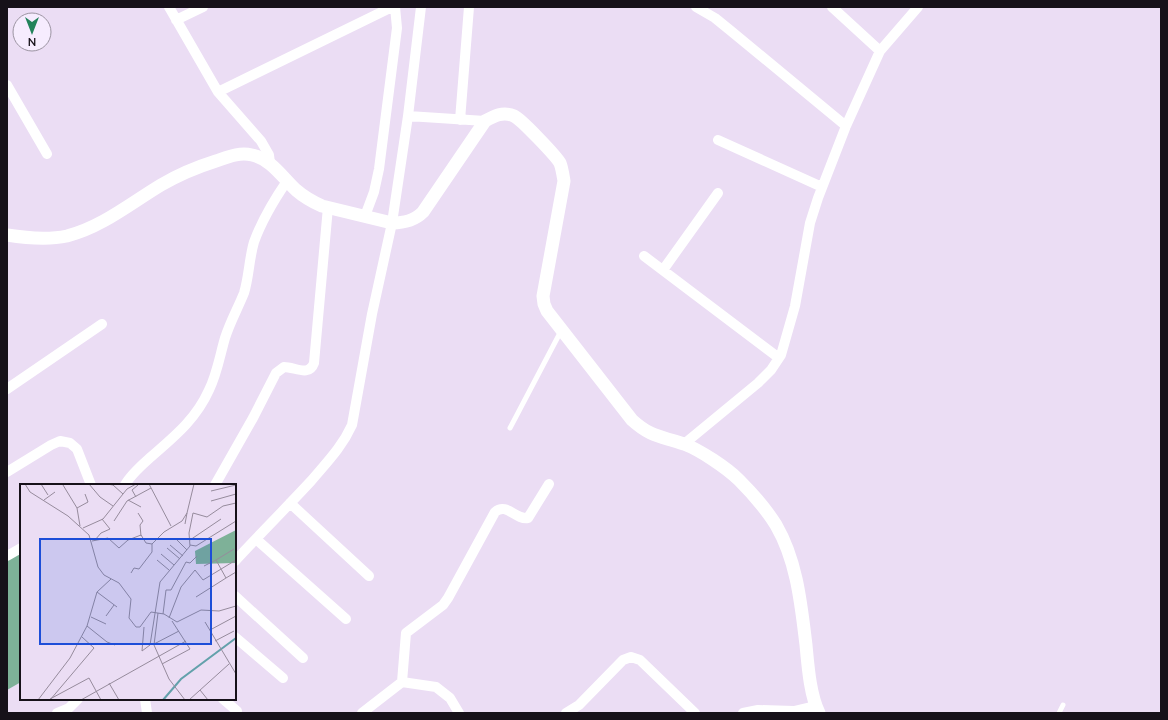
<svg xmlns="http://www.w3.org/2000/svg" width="1168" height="720" font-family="Lato,sans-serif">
<rect width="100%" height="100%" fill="#ebddf4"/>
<!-- forest -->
<path fill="#7eb198" d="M7 550H21V682L7 690Z"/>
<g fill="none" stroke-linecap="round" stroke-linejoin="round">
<!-- service -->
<path stroke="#fff" stroke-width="5" d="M510 428 561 331
M1059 713 1063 705"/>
<!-- minor -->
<path stroke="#fff" stroke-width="10" d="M169 7 218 92 261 141 269 155 270 163
M696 7 715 18 731 31 846 126
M832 7 880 51
M176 20 203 7
M7 85 47 154
M218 92 392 7
M408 116 485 121
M460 120 469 7
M718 140 822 187
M365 216 374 192 379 169 397 28 395 7
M644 256 779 358
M663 270 718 193
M7 389 102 324
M684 444 758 383 771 370 781 355 795 306 810 223 818 198 846 126 880 51 918 7
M7 472 51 445 60 441 70 443 77 449 91 485
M125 485C131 474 142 465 152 456 175 436 196 419 209 390 217 374 220 355 225 338 230 322 238 308 244 293 249 277 249 259 254 242 262 220 274 200 287 181
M215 485 253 418 276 373 284 367C295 367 309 377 314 363L328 207
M290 503 369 576
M256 539 346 619
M7 556 21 548
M235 561C260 534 286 508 311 481 327 462 342 447 352 425L372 314 392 223 408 116 421 7
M235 596 303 658
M235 637 283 678
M402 682 406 633 443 605 448 598 495 512C507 502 515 520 528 518L549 484
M145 699 147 713
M223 699 237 711
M57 713 69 708 78 699
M362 713 402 682 436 687 450 698 459 713
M566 713 579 705 623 660 631 657 640 660 695 713
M743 713 758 710 794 711 815 706"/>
<!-- tertiary -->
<path stroke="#fff" stroke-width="13" d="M7 235C26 238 48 240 67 236 102 227 131 203 161 185 178 175 197 167 216 161 228 157 239 152 252 155 271 159 282 177 296 190 304 197 313 202 322 206L392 223C404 223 414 221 423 212L485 121C494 116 503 111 514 116 521 119 556 156 560 163 562 168 563 175 564 181L543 296 544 304 547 311 632 420C652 438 661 436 684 444 700 450 727 468 739 480 752 493 766 509 776 525 797 561 801 604 806 645 808 666 810 695 819 713"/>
</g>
<!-- overview -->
<g transform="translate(20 484)">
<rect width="216" height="216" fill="#ebddf4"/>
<path d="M216 46V79L176 80 175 67Z" fill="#7eb198"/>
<path fill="none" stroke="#63a1ab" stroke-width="2" d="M143 216 161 195 216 154"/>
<path fill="none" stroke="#968b9c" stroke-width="1" d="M5 0 10 8 48 32 69 51 78 83 84 91 99 99 111 115 109 134 116 143H120L131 128 144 130 157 138 181 126 199 127 216 122M21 0 28 11M69 0 80 13 93 22M87 0 93 1 103 10M129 0 151 42M43 1 57 24 60 42M191 7 216 1M116 13 112 6 118 1M24 16 35 8M108 16 121 23M191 17 216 10M57 24 68 18 65 10M118 29 123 37 120 41 121 52M167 29 174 0M94 37 107 17 131 4M63 44 83 35 107 5 116 0M75 56 81 49 90 45 82 35M157 56 167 66M170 56 201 35M72 57 88 54 99 64 108 56 121 51 126 59 132 60M150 61 163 72M170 61 176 62 216 37M147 64 160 75M141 70 154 81M137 76 149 86M196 76 214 65M184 82 196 76 206 94 216 88M111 89 114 84 119 85 132 68V60L144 48 162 37 167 29 165 40M77 108 97 123M176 113 206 94M138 129 134 161 149 195 165 216M143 130 146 106H151L166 78 170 79 177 72M86 132 94 121M71 133 86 140M149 134 161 103 175 86 183 96 216 76M185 138 216 190M67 142 87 158 95 161M124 143 122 167 130 161 140 98 170 62 169 49 173 29 187 33 203 22 216 19M190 146 216 132M195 157 214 147M134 160 159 147M142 180 170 165 152 137M89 199 99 216M180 206 188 216M30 215 69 194 81 216M18 216 50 174 67 142 77 108 91 95M30 216 74 164 62 153M61 216 166 157M169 216 209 180"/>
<path fill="#1d4ed8" fill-opacity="0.15" stroke="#1d4ed8" stroke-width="2" d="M20 55H191V160H20Z"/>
<rect width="216" height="216" fill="none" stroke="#161119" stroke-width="2"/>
</g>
<!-- border -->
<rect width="1168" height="720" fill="none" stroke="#161119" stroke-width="16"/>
<!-- north arrow -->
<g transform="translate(32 32) rotate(180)"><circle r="19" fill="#f6ecfe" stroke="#9c94a2"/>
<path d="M0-3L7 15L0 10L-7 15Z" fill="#22835b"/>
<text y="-6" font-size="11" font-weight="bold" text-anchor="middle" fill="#161119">N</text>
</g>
</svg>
